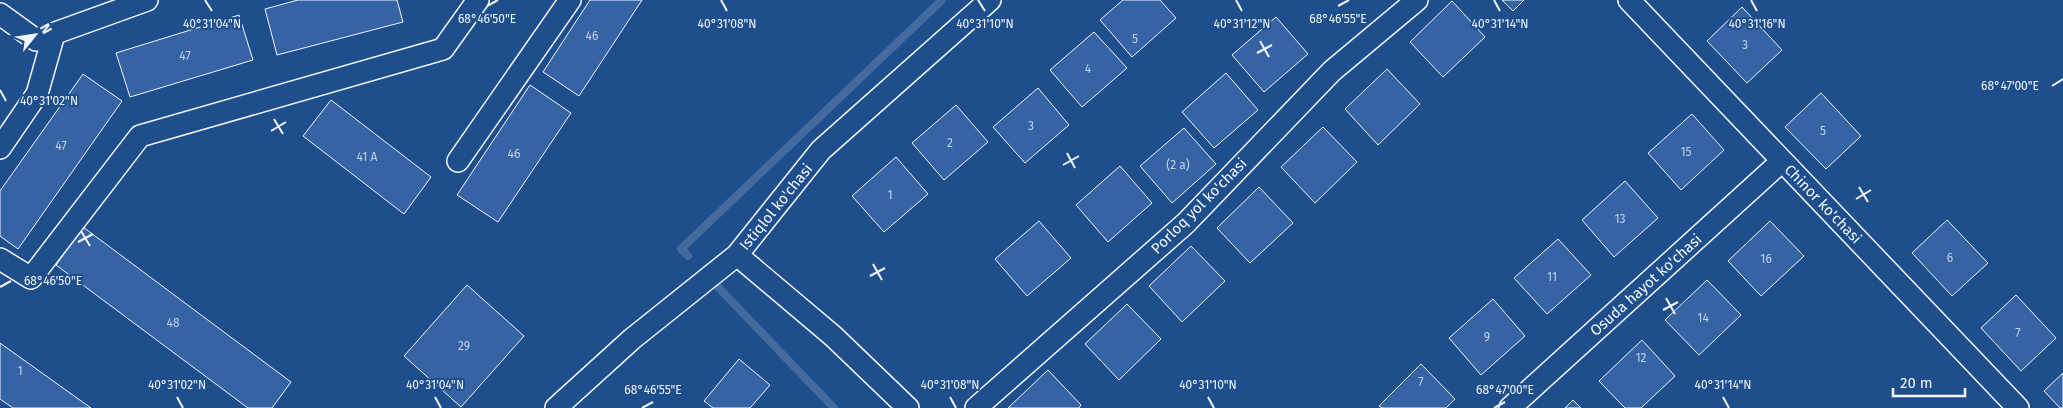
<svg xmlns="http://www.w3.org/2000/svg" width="2063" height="408" font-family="'Fira Sans',sans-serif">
<rect width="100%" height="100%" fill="#1f4e8c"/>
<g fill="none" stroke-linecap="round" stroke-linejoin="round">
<!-- stream -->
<path stroke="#446ba0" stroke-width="8" d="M688 256 681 249 942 0
M716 285 834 408"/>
</g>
<!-- building -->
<path fill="#3563a3" stroke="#f2f6ff" d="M298 0H397L403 22 277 55 265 9Z
M590 0H642L579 96 543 72Z
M1123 0H1160L1176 18 1132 57 1100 20Z
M1502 0H1524L1513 11Z
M1452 1 1485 37 1443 77 1410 42Z
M1742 7 1782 50 1747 83 1707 41Z
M239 15 253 60 130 97 116 53Z
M1276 17 1308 54 1264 92 1232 55Z
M1094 32 1127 68 1082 107 1050 70Z
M1387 69 1420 104 1378 145 1345 109Z
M1226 73 1258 110 1214 148 1182 112Z
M83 74 122 101 18 249 0 236V191Z
M530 85 571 113 498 222 457 195Z
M1038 88 1069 125 1025 163 993 127Z
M1821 93 1861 136 1826 169 1785 127Z
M331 100 431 177 404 214 303 136Z
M956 105 988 142 944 180 912 143Z
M1692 114 1724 150 1681 190 1648 153Z
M1323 127 1357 162 1315 203 1281 167Z
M1184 128 1216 164 1172 203 1140 166Z
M896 157 928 194 884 232 852 196Z
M1120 166 1152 203 1108 242 1076 205Z
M1625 181 1658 218 1614 257 1582 220Z
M1259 187 1293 223 1250 263 1217 228Z
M1947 220 1988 263 1952 296 1912 253Z
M1039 221 1071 258 1027 296 995 259Z
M1770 221 1804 256 1761 296 1728 261Z
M83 227 291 382 272 408H248L56 265Z
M1558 239 1591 275 1547 314 1514 278Z
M1191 246 1225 281 1182 322 1149 286Z
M1707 280 1741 315 1699 355 1665 320Z
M467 285 524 336 461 407 404 356Z
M2016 295 2056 338 2021 371 1981 328Z
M1493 299 1525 336 1481 375 1449 338Z
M1127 304 1161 339 1119 380 1085 344Z
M1642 340 1675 376 1641 408H1625L1599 381Z
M0 343 91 408H13L0 399Z
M739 359 770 385 750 408H713L704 401Z
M1421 364 1455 399 1446 408H1382L1379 406Z
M1048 370 1081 405 1079 408H1008Z
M2063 373V408H2060L2044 391Z
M1573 400 1581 408H1565Z"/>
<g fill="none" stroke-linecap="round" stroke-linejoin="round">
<defs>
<path id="minor" d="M1629 0 2018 408
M0 14 36 40 147 0
M0 148 37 94 54 34
M458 161 570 0
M737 255 833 336 908 408
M0 259 31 278 140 136 443 49 478 0
M556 408 632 339 737 255 821 150 990 0
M976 408 1186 223 1332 71 1417 0
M1510 408 1782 161"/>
</defs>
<!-- minor casing -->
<use href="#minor" stroke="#f2f6ff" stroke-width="24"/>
<!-- minor -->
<use href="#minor" stroke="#1f4e8c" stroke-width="21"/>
</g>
<!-- ticks -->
<path fill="none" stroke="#f2f6ff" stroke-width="2" d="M205 0 212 11M721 0 727 11M978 0 985 11M1236 0 1242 11M1494 0 1500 11M1751 0 1757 11M487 6 498 0M1338 6 1349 0M1260 41 1269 57M1257 53 1272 45M2052 86 2063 79M0 90 6 101M274 119 283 134M271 131 286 122M1067 153 1075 168M1063 165 1079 156M1859 187 1868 202M1856 199 1871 190M81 231 90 246M78 242 93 234M873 264 882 280M870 276 885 268M0 287 11 281M1666 298 1675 314M1663 310 1678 302M177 397 183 408M435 397 441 408M950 397 956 408M1208 397 1214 408M1723 397 1729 408M642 408 653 402M1494 408 1505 402"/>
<g text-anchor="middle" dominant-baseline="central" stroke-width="4" stroke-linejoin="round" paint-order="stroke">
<!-- number labels -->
<g font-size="12" fill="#c3d1e8">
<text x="592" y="36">46</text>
<text x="1135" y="39">5</text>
<text x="1745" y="45">3</text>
<text x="185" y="56">47</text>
<text x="1088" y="69">4</text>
<text x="1031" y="126">3</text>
<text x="1823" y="131">5</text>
<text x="950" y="143">2</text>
<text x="61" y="146">47</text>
<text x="1686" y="152">15</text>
<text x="514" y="154">46</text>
<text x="367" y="157">41 A</text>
<text x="1178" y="165">(2 а)</text>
<text x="890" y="195">1</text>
<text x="1620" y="219">13</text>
<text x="1950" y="258">6</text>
<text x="1766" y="259">16</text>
<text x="1552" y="277">11</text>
<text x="1703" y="318">14</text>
<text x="173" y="323">48</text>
<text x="2018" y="333">7</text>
<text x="1487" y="337">9</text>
<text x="464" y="346">29</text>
<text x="1641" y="358">12</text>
<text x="20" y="371">1</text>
<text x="1421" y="382">7</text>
</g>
<!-- street labels -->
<g font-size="15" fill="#f2f6ff" stroke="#1f4e8c">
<text transform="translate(1823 204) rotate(46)">Chinor ko'chasi</text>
<text transform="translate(1199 206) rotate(-45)">Porloq yol ko'chasi</text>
<text transform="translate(776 207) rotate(-51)">Istiqlol ko'chasi</text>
<text transform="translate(1646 285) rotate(-42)">Osuda hayot ko'chasi</text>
</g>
</g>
<g font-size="12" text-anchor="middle" fill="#f2f6ff" stroke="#1f4e8c" stroke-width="4" stroke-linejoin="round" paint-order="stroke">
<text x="487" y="23">68°46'50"E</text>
<text x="1338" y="23">68°46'55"E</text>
<text x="212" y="28">40°31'04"N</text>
<text x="727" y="28">40°31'08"N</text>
<text x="985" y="28">40°31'10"N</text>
<text x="1242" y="28">40°31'12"N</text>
<text x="1500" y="28">40°31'14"N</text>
<text x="1757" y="28">40°31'16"N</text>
<text x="2010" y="90">68°47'00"E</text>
<text x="49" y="105">40°31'02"N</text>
<text x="53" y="285">68°46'50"E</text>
<text x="177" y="389">40°31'02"N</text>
<text x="435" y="389">40°31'04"N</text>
<text x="950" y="389">40°31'08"N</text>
<text x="1208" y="389">40°31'10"N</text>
<text x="1723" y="389">40°31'14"N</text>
<text x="653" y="394">68°46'55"E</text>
<text x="1505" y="394">68°47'00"E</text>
</g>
<!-- north arrow -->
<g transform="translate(35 35) rotate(60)" stroke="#1f4e8c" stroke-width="4" paint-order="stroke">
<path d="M0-4L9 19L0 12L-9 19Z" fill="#f2f6ff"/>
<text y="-8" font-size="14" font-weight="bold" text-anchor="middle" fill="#f2f6ff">N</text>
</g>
<!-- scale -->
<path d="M1893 388v8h72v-8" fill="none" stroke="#f2f6ff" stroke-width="2.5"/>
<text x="1900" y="388" font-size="15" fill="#f2f6ff" stroke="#1f4e8c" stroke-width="4" paint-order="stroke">20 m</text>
</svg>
